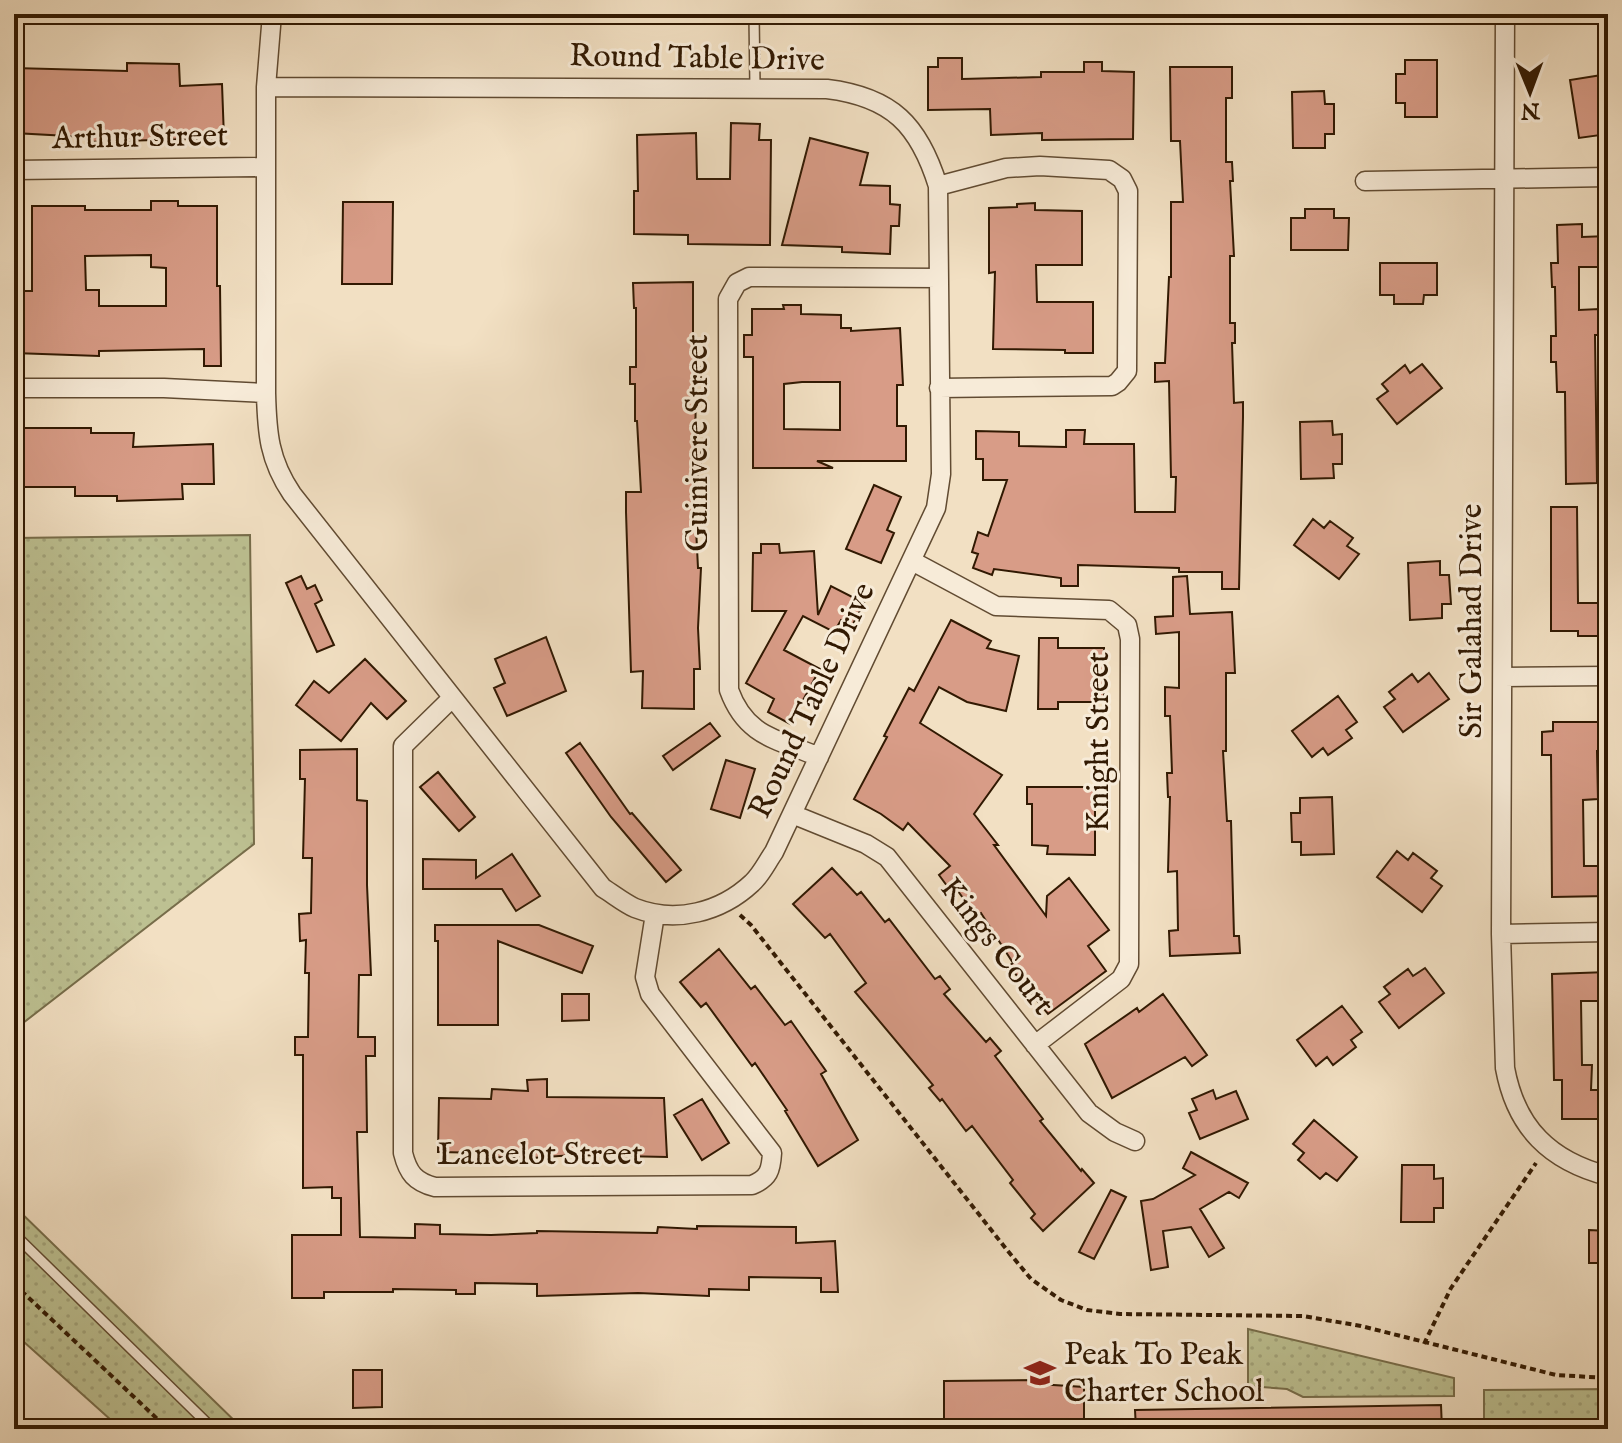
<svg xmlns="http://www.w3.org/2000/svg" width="1622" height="1443" font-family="'IM FELL English',serif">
<defs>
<pattern id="grass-dots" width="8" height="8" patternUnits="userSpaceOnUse" patternTransform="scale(2)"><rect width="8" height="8" fill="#bdc192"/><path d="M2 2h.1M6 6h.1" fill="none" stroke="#a3a57c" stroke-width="1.8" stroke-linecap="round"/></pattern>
</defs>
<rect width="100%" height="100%" fill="#f2e0c3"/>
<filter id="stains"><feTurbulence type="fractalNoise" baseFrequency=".0025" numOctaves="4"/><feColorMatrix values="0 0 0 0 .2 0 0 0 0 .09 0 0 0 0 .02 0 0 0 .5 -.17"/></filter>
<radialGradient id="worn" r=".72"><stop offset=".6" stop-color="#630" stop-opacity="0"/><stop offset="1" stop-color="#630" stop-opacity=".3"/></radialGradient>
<!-- grass -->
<path fill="url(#grass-dots)" stroke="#776d4a" stroke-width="2" d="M250 535 254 844 14 1030V538Z
M14 1206 243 1429H121L14 1333Z
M1248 1329 1454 1378V1396L1303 1397 1287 1389 1248 1386Z
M1608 1389V1429H1484V1390Z"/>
<!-- building -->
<path fill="#d89c87" stroke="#311902" stroke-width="2" fill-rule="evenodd" d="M938 58H962V79L1041 77V72H1084V62H1102V71L1134 72 1133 139 1042 140V133L991 135 990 109 928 110V67H938Z
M1405 60H1437V117H1405V103H1396V74H1405Z
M127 63 179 64 180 86 222 84 224 138 86 142V137L14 133V68L127 71Z
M1170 67H1232V98H1226V162H1232L1233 181H1230L1234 256H1230V323H1235V343H1232L1234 403 1243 402V417L1239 589H1222V572H1179V568L1078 565V586H1061V578L994 569 992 575 973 568 978 554 972 552 978 532 988 536 1007 480H983V459H976V431L1019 432V446L1066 447V430H1085L1084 444H1134L1135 512H1175L1176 477H1171L1169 381 1155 382V363H1165L1169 277H1171V202H1183L1180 141H1171Z
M1608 74V134L1579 138 1570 80Z
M1324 91 1325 104H1334V134H1325V148H1293L1292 92Z
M731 123 760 124 759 140H771L770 245 688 244V235L634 234V191H638L637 135 696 133 697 179H730Z
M810 138 868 153 860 185 890 186V204L900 205 899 226H891L890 254 842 252V247L782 245Z
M151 201H178V206H217V286H220L221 366H204V349L99 351V356L14 353V291H32V206H85V210H151ZM151 255V267L166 268V306H99V290H86L85 256Z
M343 202H393L392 284H342Z
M1035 203V210L1082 211V265H1036L1037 302H1093V353H1065V350L993 349 995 272 989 273V208L1017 207V204Z
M1305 209H1334V218H1349L1348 250H1291V218H1305Z
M1582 224V237L1608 236V267H1579V310L1599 309V335H1595L1597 483 1566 484 1565 392H1557L1556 362H1551V336H1556L1555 287H1552L1551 263H1558L1557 225Z
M1380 263H1437V295H1424L1423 304H1394V295H1380Z
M693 282V367H701V384H696L695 450 701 449V466L698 467 696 528 698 568H701L698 628 700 669H694V709L642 708 643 671 631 672 626 512V492H641L637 421H635V384H630V367H636V308H634L633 283Z
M783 305H801V314L841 315V328H851V331L900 328 903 385H897V426H906V461H817L833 468H753V357H744V335H752V309H784ZM802 382H840V430L784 429V384Z
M1422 364 1442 388 1397 424 1377 399 1388 391 1382 384 1405 365 1410 373Z
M1332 421 1333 435 1342 434V464H1333L1334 478 1301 479 1300 422Z
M14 428H91V433H134L133 447 213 444 214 484H182L183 499 117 501V496H75V487H14Z
M874 485 901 497 887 530 894 533 881 563 846 549Z
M1551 507H1577L1578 603H1608V632H1602V636H1578V631H1551Z
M1313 519 1324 528 1330 521 1353 538 1347 546 1359 554 1339 579 1294 545Z
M761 544H779L780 553 814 551 818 615 831 586 864 603 852 626 841 620 834 632 803 616 784 650 820 669 790 724 768 712 774 699 746 683 786 611H752L753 553H761Z
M1440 561V575H1449L1451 604H1442V618L1410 620 1408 563Z
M301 576 307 589 315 585 322 600 315 604 334 645 317 652 286 583Z
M1187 576 1190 614 1232 612 1235 673H1226V751H1223L1227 821H1231L1234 936H1239L1240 953 1170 956 1169 931 1178 930 1177 871 1168 872 1170 797H1168L1167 773H1172L1170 716H1165V687L1179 688V632L1156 634 1155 617 1173 616V577Z
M951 620 991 641 987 648 1019 656 1006 711 967 702 939 687 920 723 1002 775 974 814 998 845H994L1046 916 1047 896 1069 878 1109 930 1088 946 1106 971 1048 1014 1009 966 1013 963 981 913 976 916 955 887 950 890 939 875 950 866 908 823 903 830 881 814 854 799 887 737 884 736 909 688 914 691Z
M546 637 566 691 507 716 494 688 505 683 495 659Z
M1039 638H1058V648H1104V702H1058V709H1038Z
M365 659 406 701 387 719 371 703 341 741 296 705 314 681 329 693Z
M1429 673 1449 699 1403 732 1384 707 1395 699 1389 692 1412 674 1418 682Z
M1338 696 1357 722 1346 730 1352 738 1328 755 1323 748 1312 757 1292 731Z
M1553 722H1608V751H1597L1598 799 1583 800 1584 866H1608V896L1552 897 1551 755H1542V732L1553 731Z
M710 723 720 736 673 770 663 756Z
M580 743 630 814 632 813 681 870 666 882 611 817 566 753Z
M357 749V800L367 801V885L371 975H359L358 1037H375V1056H366L367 1132H357L360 1237 415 1238V1224L440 1225V1234L491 1235 537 1233V1231L657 1233 658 1227 697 1229V1226L796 1227V1243L835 1241 838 1292H821V1278L749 1277V1290L709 1289V1296L638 1293 537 1296V1284L475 1283V1294H456V1290L393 1289V1292H324V1298H292V1235H341V1198H332V1187L303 1188V1055H295V1037H308L309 973H305L306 940 300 941 299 914 311 913 312 858H303L305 779H300V750Z
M726 760 755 769 740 818 711 809Z
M438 772 475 817 459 831 420 787Z
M1027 787H1095V855L1047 854 1048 846 1032 845V804H1027Z
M1332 797 1334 854 1301 855V842H1292L1291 813H1300V798Z
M1397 851 1408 860 1413 853 1437 871 1431 878 1442 886 1422 912 1377 877Z
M512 854 540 896 516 911 502 889H423V859L476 860V878Z
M832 868 857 895 861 892 885 922 889 919 935 979 940 976 950 989 944 994 986 1042 990 1038 1001 1051 995 1056 1043 1119 1040 1121 1081 1171 1082 1169 1094 1183 1043 1231 1031 1218 1035 1214 1010 1183 1013 1180 972 1126 966 1131 942 1099 940 1101 929 1088 933 1085 855 992 866 983 830 934 825 938 793 904Z
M435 925H539L593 946 582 973 498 941V1025H438V941H435Z
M719 949 751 989 755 986 785 1025 791 1021 826 1071 821 1074 858 1140 818 1166 785 1111 787 1110 755 1063 752 1066 706 1003 701 1007 680 982Z
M1425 968 1444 993 1399 1028 1379 1002 1390 994 1384 987 1408 969 1413 976Z
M1608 972V1001H1581L1582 1065H1592L1591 1090H1608V1119H1562V1080H1554L1552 974Z
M562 994H589V1020L562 1021Z
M1163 994 1207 1055 1192 1066 1185 1057 1112 1098 1085 1044 1137 1008 1139 1012Z
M1342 1006 1362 1032 1351 1040 1356 1047 1333 1065 1327 1057 1316 1066 1297 1040Z
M547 1079V1097L664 1098 667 1157 573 1155 532 1158 489 1157V1153L438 1152 439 1098 491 1099 492 1089 528 1091 527 1080Z
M1213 1090 1216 1099 1236 1091 1248 1119 1200 1139 1189 1113 1197 1110 1192 1099Z
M702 1099 729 1143 702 1160 674 1115Z
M1314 1120 1357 1157 1337 1181 1326 1173 1320 1179 1298 1160 1304 1153 1293 1144Z
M1191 1152 1248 1183 1239 1198 1229 1192 1200 1209 1224 1248 1209 1257 1191 1227 1163 1231 1168 1267 1151 1270 1141 1201 1153 1199 1195 1175 1183 1168Z
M1402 1165H1434V1179L1443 1178V1208H1434V1222H1401Z
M1111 1190 1126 1197 1094 1259 1079 1252Z
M1589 1230 1608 1231V1263H1589Z
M353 1370H382V1407L353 1408Z
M1038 1380V1384L1084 1387V1429H944V1381Z
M1441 1405 1442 1429H1136L1135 1410Z"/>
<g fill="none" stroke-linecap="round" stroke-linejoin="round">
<defs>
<path id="lane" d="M754 14 755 88
M14 1234 213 1429"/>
<path id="street" d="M1505 14 1501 934 1505 1068C1516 1128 1550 1161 1608 1176
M266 87 827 89C892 97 919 125 938 186L941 474 936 508 774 852C767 862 761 875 752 883 721 912 676 924 635 908 624 903 613 894 603 888L292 494C269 460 267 433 266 393V87L272 14
M14 170 266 167
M1365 181 1608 177
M938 186 1006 168 1040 166 1109 170 1122 179 1128 191 1127 371 1118 382 1112 386 939 388
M14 388H164L266 393
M912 561 996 606 1109 610 1127 625 1130 639 1129 964 1121 979 1035 1045
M1504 677 1608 676
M452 698 403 746V1153C408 1173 415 1182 435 1187L752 1185C769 1178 771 1170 772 1153L650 994 645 977 655 914
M819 757C777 739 746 737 729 690L728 299 737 283 749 277 939 278
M792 814 866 844 887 857 1089 1113 1115 1132 1135 1141
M1501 934 1608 932"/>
</defs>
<!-- lane casing -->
<use href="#lane" stroke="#614b32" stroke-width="12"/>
<!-- street casing -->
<use href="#street" stroke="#614b32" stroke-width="21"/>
<!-- path -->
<path stroke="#311902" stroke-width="4" stroke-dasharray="6 4" stroke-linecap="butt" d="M740 915 751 925 1007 1250 1031 1279 1061 1300 1087 1310 1120 1314 1303 1316 1361 1326 1556 1375 1608 1378
M14 1284 168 1429
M1424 1344 1451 1288 1536 1163"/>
<!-- lane -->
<use href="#lane" stroke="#f7ebd8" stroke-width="9"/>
<!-- street -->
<use href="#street" stroke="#f7ebd8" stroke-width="18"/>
</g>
<!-- icons -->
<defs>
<symbol id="school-bare" viewBox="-9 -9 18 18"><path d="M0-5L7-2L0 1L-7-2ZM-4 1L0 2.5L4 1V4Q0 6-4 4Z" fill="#8f2418" stroke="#f7ebd8" stroke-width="2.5" paint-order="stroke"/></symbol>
</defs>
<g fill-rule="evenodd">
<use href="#school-bare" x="1018" y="1351" width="44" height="44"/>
</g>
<g text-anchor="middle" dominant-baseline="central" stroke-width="6" stroke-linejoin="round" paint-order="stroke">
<!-- street labels -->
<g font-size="32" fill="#311902" stroke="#f7ebd8">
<text transform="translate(697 59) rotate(1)">Round Table Drive</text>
<text transform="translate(140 138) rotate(-1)">Arthur Street</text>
<text transform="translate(698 443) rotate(-90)">Guinivere Street</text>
<text transform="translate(1472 621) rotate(-90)">Sir Galahad Drive</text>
<text transform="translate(813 701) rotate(-65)">Round Table Drive</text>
<text transform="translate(1099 742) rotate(-90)">Knight Street</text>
<text transform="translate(996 947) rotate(52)">Kings Court</text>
<text x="540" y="1155">Lancelot Street</text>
</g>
<!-- poi labels -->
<g font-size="32" fill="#311902" stroke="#f7ebd8" text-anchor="start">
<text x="1064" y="1355">Peak To Peak<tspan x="1064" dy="37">Charter School</tspan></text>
</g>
</g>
<!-- margin -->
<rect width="1622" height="1443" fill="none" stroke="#f2e0c3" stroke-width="48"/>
<rect x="16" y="16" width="1590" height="1411" fill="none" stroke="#311902" stroke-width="4"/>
<rect x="24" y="24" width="1574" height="1395" fill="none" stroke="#311902" stroke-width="2"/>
<!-- north arrow -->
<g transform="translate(1530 92) rotate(179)" stroke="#f7ebd8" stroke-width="6" paint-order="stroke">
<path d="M0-6L14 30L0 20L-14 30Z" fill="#311902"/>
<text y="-12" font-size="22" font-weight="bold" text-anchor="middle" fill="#311902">N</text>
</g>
<rect width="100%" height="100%" filter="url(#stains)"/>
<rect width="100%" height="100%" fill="url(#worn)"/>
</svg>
